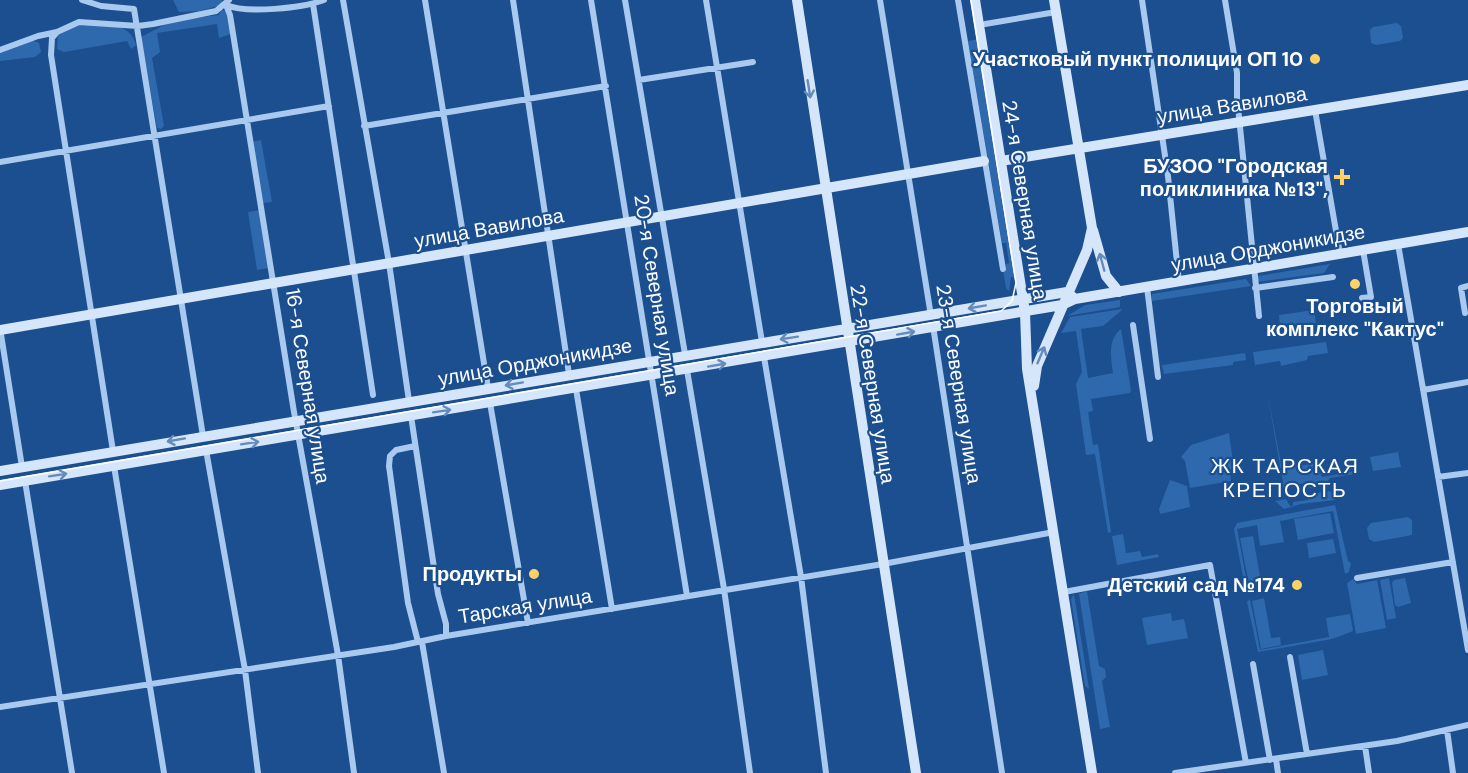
<svg xmlns="http://www.w3.org/2000/svg" width="1468" height="773" font-family="'DM Sans',sans-serif">
<rect width="100%" height="100%" fill="#1b4f8f"/>
<!-- green -->
<path fill="#2e69ad" d="M173 0H222V5L199 11 179 12Z
M221 10 227 11 231 34 219 38 217 24 157 33 160 52 152 58 164 126 161 129 157 128 141 37 164 25 185 19 219 15Z
M79 23C100 25 130 20 136 45L131 49 127 41 64 52 57 49 58 35Z
M1397 23 1401 26 1403 38 1400 41 1376 45 1371 43 1370 30 1373 27Z
M980 39 1015 277H1011L1009 291 1006 288 1003 270H1006V264L1009 263 1006 243H1002L968 41Z
M32 40 39 43 41 52 35 57 0 61V52Z
M261 140 272 202 263 203 252 142Z
M260 210 268 268 257 270 248 212Z
M1330 264 1324 273 1256 282 1258 276Z
M1246 279 1251 286 1152 301V294Z
M1120 300V307L1067 316 1085 305Z
M1123 309 1103 326 1081 329 1088 378 1113 373C1111 358 1107 340 1121 329L1131 390 1130 393 1091 399 1093 411 1088 412 1093 445 1098 444 1111 532 1108 533 1095 454 1086 455 1076 384 1082 372 1076 331 1061 333 1070 317Z
M1314 310 1316 323 1280 328 1279 315Z
M1326 342 1328 353 1308 356 1307 360 1281 366 1280 361 1255 365 1253 352Z
M1245 353 1246 360 1233 362V365L1164 374 1162 365Z
M1267 391 1282 469 1316 463 1322 477 1355 471 1356 474 1330 478 1326 485 1310 488 1305 483 1287 487 1285 491H1280L1278 487 1283 483Z
M1229 433 1234 469 1230 470 1231 481 1190 488 1185 461 1181 457 1191 445Z
M1398 452 1401 467 1373 471 1370 457Z
M1170 480 1187 486 1190 507 1160 514 1159 509Z
M1329 491 1333 493 1335 500 1301 504 1284 509 1275 501 1286 499 1290 506H1293V502L1308 500 1311 494Z
M1335 505 1348 561 1351 563 1349 572 1345 574 1333 511 1280 521 1284 542 1260 546 1257 525 1237 529 1249 593H1246L1234 529 1237 523Z
M1330 513 1334 533 1323 535 1321 523 1323 535 1298 540 1294 519Z
M1408 517 1412 520V535L1374 542 1369 539 1367 528 1371 523Z
M1123 534 1126 553 1140 551 1142 557 1158 554 1159 557 1117 565 1112 536Z
M1253 536 1262 588 1250 590 1240 538Z
M1333 539 1336 553 1309 558 1307 543Z
M1389 578 1396 618 1387 620 1380 580Z
M1405 578 1411 603 1398 607 1395 605 1392 583 1394 580Z
M1353 579 1357 584 1377 580 1386 628 1356 634 1347 583Z
M1087 591 1099 666 1105 669 1106 677 1102 681 1110 727 1100 729 1079 594Z
M1074 594 1089 689 1085 686 1071 599Z
M1264 598 1271 638 1280 637 1281 645 1261 649 1252 601Z
M1250 599 1260 650 1329 637 1326 618 1350 614 1353 631 1332 639 1258 652 1247 602Z
M1171 613 1172 621 1184 619 1188 638 1147 645 1142 618Z
M1323 650 1328 675 1302 680 1298 655Z"/>
<g fill="none" stroke-linecap="round" stroke-linejoin="round">
<!-- street -->
<path stroke="#a9c9ee" stroke-width="6" d="M82 0 101 6 134 9 203 436
M343 0 389 263 409 401
M425 0 488 388
M513 0 569 374
M591 0 687 596
M625 0 685 354
M706 0 762 342
M880 0 931 316
M958 0 1003 269
M1142 0 1168 176 1179 282
M1225 0 1237 73V97L1259 316
M313 4 373 395
M226 5 230 15 294 412 338 655 354 773
M226 5C247 14 303 8 324 0
M985 24 1056 12
M57 32 52 38 51 55 113 451
M0 50 38 36 57 32 79 22 138 26 153 24 216 11 229 0
M639 80 753 62
M1315 110 1340 254
M364 126 606 86
M0 162 329 106
M1398 244 1468 650
M1147 287 1158 377
M1255 288 1333 277
M1362 298 1371 297 1363 250
M1465 313 1461 288 1468 286
M1133 325 1150 439
M933 326 1002 773
M0 328 22 467
M764 357 801 577 826 773
M687 370 724 589 750 773
M576 389 612 609
M1423 390 1468 382
M490 403 528 623
M411 416 438 594 446 624V636
M415 446 396 450 390 456 389 466 408 603 418 642
M206 450 245 670 258 773
M114 466 164 773
M1438 477 1468 473
M25 481 72 773
M1357 578 1453 562
M1064 592 1210 565 1246 763
M422 642 444 773
M1290 657 1307 754
M1253 664 1270 760
M0 707 394 647 446 636 883 564 1054 532
M1447 730 1453 773
M1365 746 1369 773
M1276 759 1278 773
M1175 773 1397 741 1468 725"/>
<!-- secondary -->
<path stroke="#d6e6fa" stroke-width="10" d="M797 0 916 773
M975 0 1025 312 1027 369 1092 773
M1001 161 1468 85
M1093 230 1106 276 1119 292
M0 330 984 161
M1034 386 1037 366 1087 250 1092 228 1054 0
M0 471 995 304 1067 292 1075 299
M0 485 1062 305 1075 299 1468 232"/>
<!-- tram -->
<path stroke="#fff" stroke-width="1.5" d="M0 481 1001 311 1012 301 1016 283 971 0"/>
</g>
<!-- one-way arrows -->
<defs><path id="oneway-shaft" d="M-6 0H5M1.5-3L5.5 0L1.5 3" fill="none" stroke-width="1.6" stroke-linecap="round" stroke-linejoin="round" transform="scale(1.5)"/></defs>
<g stroke="#668bba">
<use href="#oneway-shaft" transform="translate(809 89) rotate(81)"/>
<use href="#oneway-shaft" transform="translate(1102 262) rotate(-105)"/>
<use href="#oneway-shaft" transform="translate(977 307) rotate(170)"/>
<use href="#oneway-shaft" transform="translate(906 333) rotate(-10)"/>
<use href="#oneway-shaft" transform="translate(789 338) rotate(171)"/>
<use href="#oneway-shaft" transform="translate(1041 355) rotate(-67)"/>
<use href="#oneway-shaft" transform="translate(717 365) rotate(-10)"/>
<use href="#oneway-shaft" transform="translate(514 384) rotate(170)"/>
<use href="#oneway-shaft" transform="translate(442 411) rotate(-9)"/>
<use href="#oneway-shaft" transform="translate(176 440) rotate(170)"/>
<use href="#oneway-shaft" transform="translate(250 443) rotate(-9)"/>
<use href="#oneway-shaft" transform="translate(58 475) rotate(-9)"/>
</g>
<!-- markers -->
<g fill="#ffd166" stroke="#1b4f8f" stroke-width="2">
<circle cx="1315" cy="59" r="6"/>
<path d="M1339 168h6v6h6v6h-6v6h-6v-6h-6v-6h6z"/>
<circle cx="1355" cy="284" r="6"/>
<circle cx="534" cy="574" r="6"/>
<circle cx="1297" cy="585" r="6"/>
</g>
<g text-anchor="middle" dominant-baseline="central" stroke-width="4.5" stroke-linejoin="round" paint-order="stroke">
<!-- poi labels -->
<g font-size="20" font-weight="bold" fill="#fff" stroke="#1b4f8f" text-anchor="end">
<text x="1303" y="59">Участковый пункт полиции ОП 10</text>
<text x="1328" y="166">БУЗОО "Городская<tspan x="1328" dy="23">поликлиника №13",</tspan></text>
<text x="1355" y="306" text-anchor="middle">Торговый<tspan x="1355" dy="23">комплекс "Кактус"</tspan></text>
<text x="522" y="574">Продукты</text>
<text x="1285" y="585">Детский сад №174</text>
</g>
<!-- street labels -->
<g font-size="20" fill="#fff" stroke="#1b4f8f">
<text transform="translate(1232 105) rotate(-9)">улица Вавилова</text>
<text transform="translate(1025 200) rotate(81)">24-я Северная улица</text>
<text transform="translate(489 228) rotate(-10)">улица Вавилова</text>
<text transform="translate(1268 248) rotate(-10)">улица Орджоникидзе</text>
<text transform="translate(657 295) rotate(81)">20-я Северная улица</text>
<text transform="translate(535 362) rotate(-10)">улица Орджоникидзе</text>
<text transform="translate(873 384) rotate(81)">22-я Северная улица</text>
<text transform="translate(959 384) rotate(81)">23-я Северная улица</text>
<text transform="translate(308 386) rotate(81)">16-я Северная улица</text>
<text transform="translate(525 606) rotate(-9)">Тарская улица</text>
</g>
<!-- neighbourhood labels -->
<g font-size="21" letter-spacing="1.5" fill="#fff" stroke="#1b4f8f">
<text x="1285" y="466">ЖК ТАРСКАЯ<tspan x="1285" dy="24">КРЕПОСТЬ</tspan></text>
</g>
</g>
</svg>
